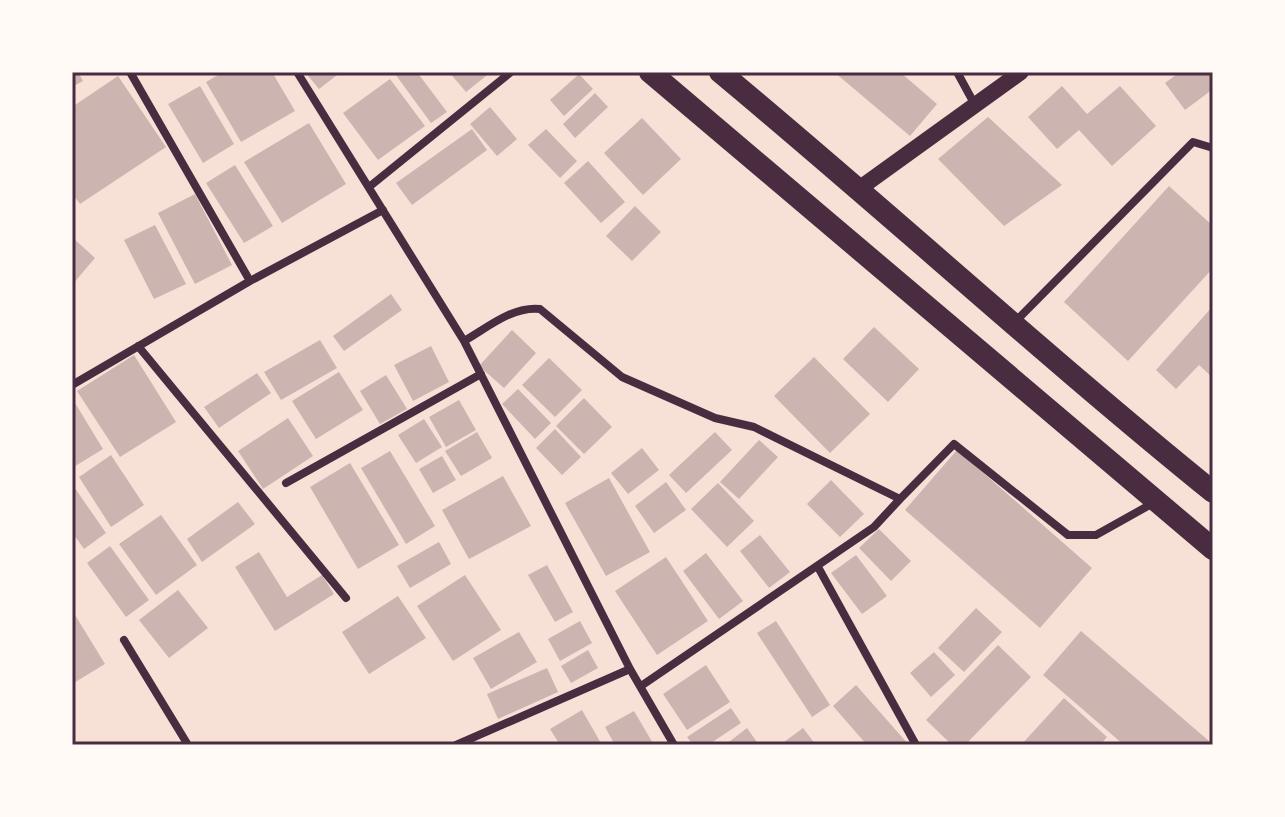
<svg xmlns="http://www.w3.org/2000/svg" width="1285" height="817" font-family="Arial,sans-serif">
<rect width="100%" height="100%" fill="#f7e1d7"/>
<!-- building -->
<path fill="#ccb4b1" d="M72 72H78L83 81 72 87Z
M223 72H272L295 111 241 142 206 82Z
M305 72H341L319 89Z
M397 72H417L447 112 431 123 395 74Z
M449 72H491L466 92Z
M834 72H900L937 104 910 136Z
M1180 72H1213V89L1185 110 1165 83Z
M579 74 593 89 564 116 550 100Z
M118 76 166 147 80 204 72 193V107Z
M390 79 425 126 378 160 343 113Z
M200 86 234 144 203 163 168 104Z
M1062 86 1087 114 1120 86 1156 126 1112 166 1079 130 1057 149 1028 117Z
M595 93 608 107 575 138 563 124Z
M490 107 517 139 497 156 470 124Z
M988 117 1062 185 1004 226 938 159Z
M642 118 681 159 643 195 604 153Z
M309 123 346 184 282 223 244 162Z
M472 129 487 150 412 205 396 183Z
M546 129 577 161 560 178 528 145Z
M588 161 625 202 601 223 564 183Z
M235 165 273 226 244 243 206 183Z
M1169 186 1213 226V268L1128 361 1064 302Z
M195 194 232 265 195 284 158 213Z
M635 206 661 232 632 261 606 236Z
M155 225 186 284 154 299 124 240Z
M72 237 95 258 72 285Z
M391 294 402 310 344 351 333 336Z
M1213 306V378L1199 365 1176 389 1156 370Z
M874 327 919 369 888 402 843 359Z
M512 330 536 353 504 388 479 366Z
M320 340 337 368 281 400 264 372Z
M431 346 449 382 413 401 394 365Z
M134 355 176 422 120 457 77 391Z
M814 357 870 414 830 453 774 396Z
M549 358 582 390 555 417 522 385Z
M339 372 363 410 316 439 292 401Z
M257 373 271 393 219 428 204 407Z
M386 375 407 409 380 424 360 391Z
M518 389 551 423 535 439 502 404Z
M72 398 103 449 72 468Z
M584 398 612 427 584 454 556 426Z
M459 400 476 430 446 447 429 417Z
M288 418 313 456 263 489 238 451Z
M424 419 442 447 416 463 398 435Z
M555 429 581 457 562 475 536 448Z
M477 432 492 458 461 476 445 451Z
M715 432 732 450 686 493 669 475Z
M759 440 778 457 739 499 720 482Z
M642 448 659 470 628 494 611 473Z
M957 450 1092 568 1040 628 905 510Z
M390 451 435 526 406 544 361 468Z
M111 455 144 505 111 527 79 477Z
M442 456 456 480 433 493 419 469Z
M350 463 399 545 358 569 310 487Z
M503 476 531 526 469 559 442 510Z
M609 478 650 552 606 576 565 503Z
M831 480 864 514 840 537 807 504Z
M666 482 686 510 654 533 635 506Z
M718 483 754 521 727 547 691 509Z
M72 484 106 533 84 549 72 532Z
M238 502 255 524 202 562 187 539Z
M161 515 197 565 156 595 119 544Z
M879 529 911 561 891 581 859 548Z
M760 535 790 572 769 588 740 551Z
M439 542 451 564 410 588 397 566Z
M110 546 149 600 126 617 87 563Z
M259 552 287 597 322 575 334 594 275 631 235 567Z
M706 553 743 601 719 619 683 571Z
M856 555 887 596 862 614 831 573Z
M666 557 708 621 657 655 615 591Z
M547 565 573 612 555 622 528 575Z
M465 575 501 630 453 661 417 606Z
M178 590 208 628 169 658 139 620Z
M398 596 426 638 369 674 342 632Z
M976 608 1002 632 964 672 938 648Z
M72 610 105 664 72 684Z
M580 621 592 643 560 661 548 639Z
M776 621 830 705 812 717 757 633Z
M1081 631 1209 741 1206 745H1124L1043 675Z
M519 632 537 662 491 689 473 658Z
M998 645 1031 677 965 745H952L926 720Z
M588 650 598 668 571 683 561 666Z
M934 652 955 675 931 697 910 673Z
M706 665 730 702 687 730 663 694Z
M547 668 558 692 498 719 487 694Z
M856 685 909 745H867L833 706Z
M1064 698 1107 737 1100 745H1021Z
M731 708 741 723 708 745H693L687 737Z
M582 710 602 745H560L550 729Z
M634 711 654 745H615L605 727Z
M747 728 759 745H725Z
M803 728 816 745H780Z"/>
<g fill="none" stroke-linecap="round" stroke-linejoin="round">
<!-- minor -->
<path stroke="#4a2c40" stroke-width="8" d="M130 72 250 281
M297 72 464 341 630 669 674 745
M957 72 975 105
M369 187 511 72
M1014 323 1193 142 1213 148
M464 341C487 328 512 306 540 309L622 377 715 418 754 427 900 499 954 444 1068 535H1096L1155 502
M138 346 346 598
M72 385 250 281 383 210
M286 483 481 374
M818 567 916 745
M124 640 188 745
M641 686 874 527 900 499
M456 745 630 669"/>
<!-- secondary -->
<path stroke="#4a2c40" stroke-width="16" d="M860 188 1021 72"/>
<!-- trunk -->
<path stroke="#4a2c40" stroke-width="22" d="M650 72 1213 549
M720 72C886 210 1045 356 1213 492"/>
</g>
<!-- border -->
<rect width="1285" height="817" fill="none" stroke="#fffaf5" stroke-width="148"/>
<rect x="74" y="74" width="1137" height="669" fill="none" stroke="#4a2c40" stroke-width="3"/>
</svg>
